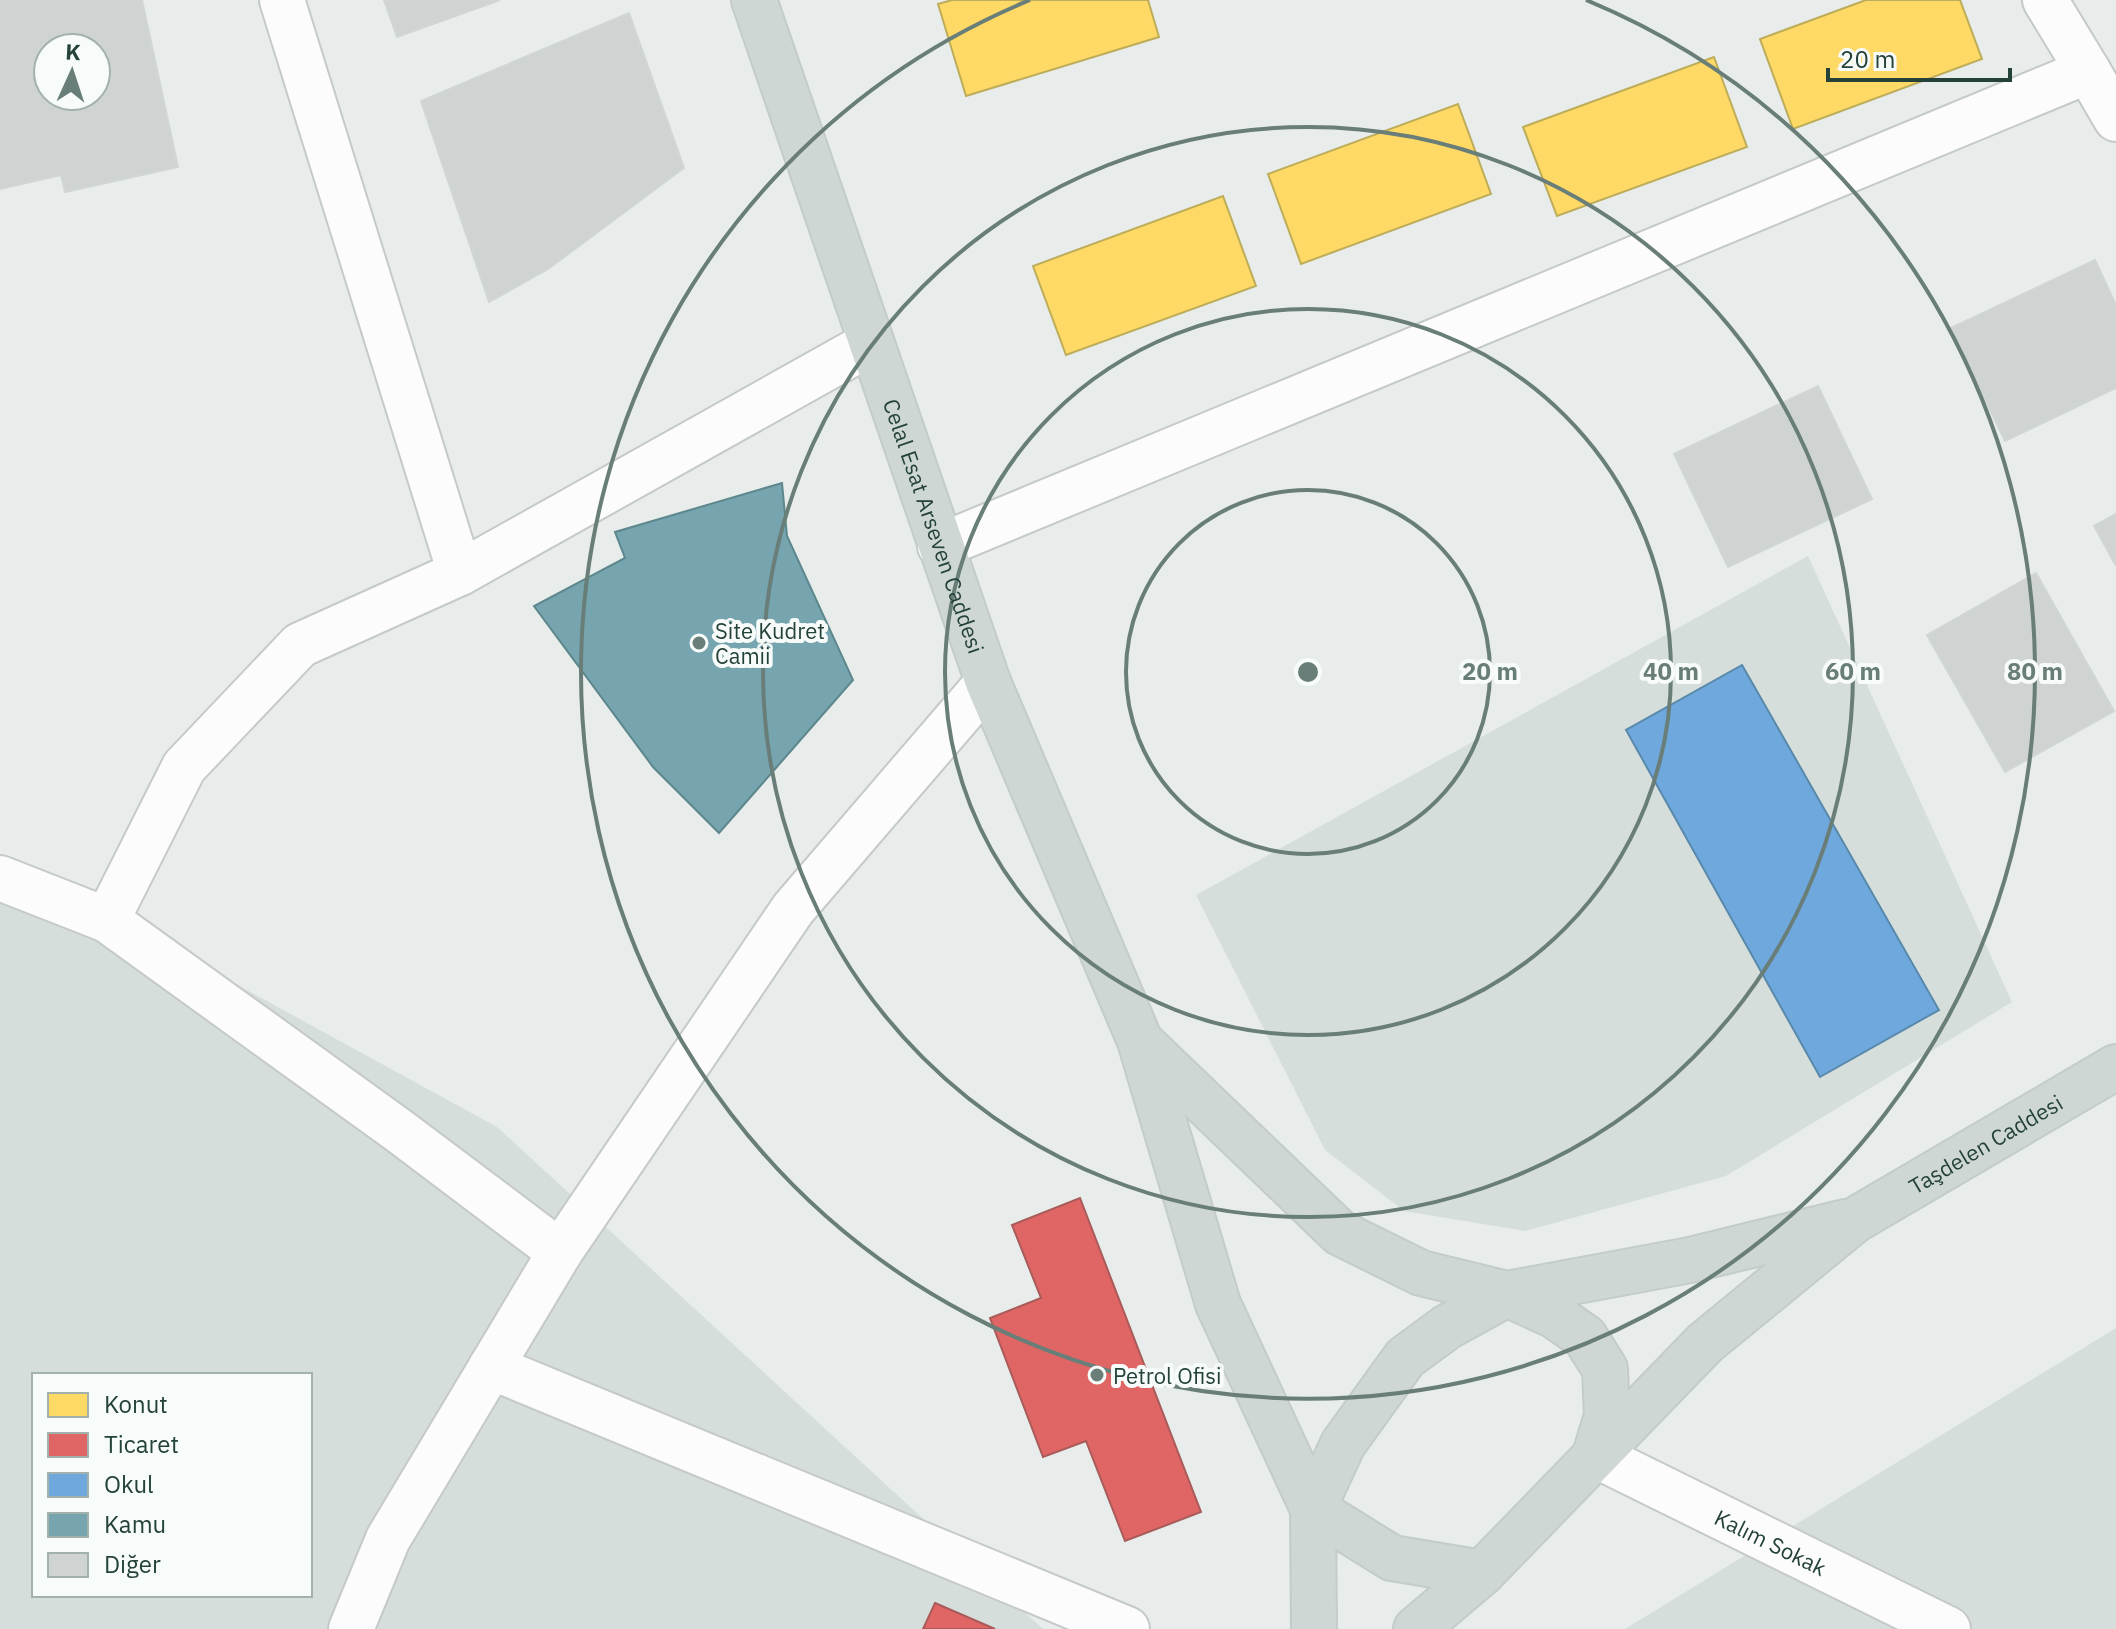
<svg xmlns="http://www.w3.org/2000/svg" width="2116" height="1629" font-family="'IBM Plex Sans',sans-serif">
<rect width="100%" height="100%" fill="#e8edeb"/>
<!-- built -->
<path fill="#d6dedb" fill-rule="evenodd" d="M1808 556 2012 1002 1726 1176 1525 1231 1404 1211 1325 1150 1196 895Z
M0 855 497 1127 1043 1629H0ZM34 1375H310V1595H34Z
M2116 1328V1629H1625Z"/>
<!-- homes -->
<path fill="#ffd966" stroke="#bdac59" stroke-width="2" d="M952 0H1148L1159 37 966 96 938 4Z
M1866 0H1960L1982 59 1793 129 1760 39Z
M1714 57 1747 147 1557 216 1523 127Z
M1458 104 1491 194 1301 264 1268 174Z
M1223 196 1256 286 1066 355 1033 266Z"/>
<!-- shops -->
<path fill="#e06666" stroke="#a85b59" stroke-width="2" d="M1080 1198 1201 1512 1125 1541 1086 1441 1043 1457 990 1318 1041 1298 1012 1225Z
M935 1603 995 1629H923Z"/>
<!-- schools -->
<path fill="#6fa8dc" stroke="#5889ab" stroke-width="2" d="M1742 665 1939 1010 1820 1077 1626 730Z"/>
<!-- public -->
<path fill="#76a5af" stroke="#5d878c" stroke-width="2" d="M782 483 787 536 853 680 719 833 653 767 534 606 625 558 615 532Z"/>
<!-- building -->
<path fill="#cfd4d2" stroke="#d1d6d4" stroke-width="2" fill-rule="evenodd" d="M0 0H142L178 167 65 192 61 175 0 189ZM48 48H96V96H48Z
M384 0H500L397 37Z
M629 13 684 168 548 269 489 302 421 101Z
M2095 260 2116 305V388L2005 441 1951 328Z
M1818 386 1872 499 1728 567 1674 454Z
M2116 514V566L2094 526Z
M2036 573 2114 711 2005 772 1927 635Z"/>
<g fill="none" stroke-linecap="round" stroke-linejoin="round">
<defs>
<g id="minor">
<path d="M2088 71 2116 119"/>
<path d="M940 546 2088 71 2045 0"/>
<path d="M460 573 871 343"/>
<path d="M0 878 107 920 398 1130 560 1252"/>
<path d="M107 920 184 767 300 645 460 573 282 0"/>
<path d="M491 1367 1127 1629"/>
<path id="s1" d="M1595 1455 1948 1629"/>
<path d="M351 1629 388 1539 560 1252 793 909 988 682"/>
</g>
<g id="major">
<path id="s2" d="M754 0 988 682 1140 1041 1218 1304 1313 1509 1392 1558 1482 1573"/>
<path d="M1142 1043 1340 1233 1421 1273 1507 1294 1555 1316 1585 1337 1605 1369 1607 1416 1595 1455"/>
<path d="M1314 1629 1313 1509 1343 1444 1405 1358 1447 1327 1507 1294 1690 1260 1845 1222"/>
<path id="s3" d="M1416 1629 1482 1573 1705 1343 1855 1220 2116 1067"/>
</g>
</defs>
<!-- minor casing -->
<use href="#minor" stroke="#c5cac8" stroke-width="48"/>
<!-- major casing -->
<use href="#major" stroke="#c3ccc9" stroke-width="48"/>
<!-- minor -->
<use href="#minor" stroke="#fcfcfc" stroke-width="44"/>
<!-- major -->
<use href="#major" stroke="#cfd7d5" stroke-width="44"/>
</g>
<!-- distance rings -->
<g fill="none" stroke="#697e78" stroke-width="4">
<circle cx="1308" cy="672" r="182"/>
<circle cx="1308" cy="672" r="363"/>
<circle cx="1308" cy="672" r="545"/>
<path d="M1586 0A727 727 0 1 1 1030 0"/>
</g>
<!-- markers -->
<g fill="#697e78" stroke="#f7fbf9" stroke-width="3">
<circle cx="699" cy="643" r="8"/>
<circle cx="1097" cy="1375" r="8"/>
</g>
<g text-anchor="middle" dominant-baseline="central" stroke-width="8" stroke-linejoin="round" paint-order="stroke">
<!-- street labels -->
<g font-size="22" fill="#24423a" stroke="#f7fbf9">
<text stroke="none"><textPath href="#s2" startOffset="556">Celal Esat Arseven Caddesi</textPath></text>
<text stroke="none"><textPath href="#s3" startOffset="752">Taşdelen Caddesi</textPath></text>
<text stroke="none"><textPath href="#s1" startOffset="196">Kalım Sokak</textPath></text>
</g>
<!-- poi labels -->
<g font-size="22" fill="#24423a" stroke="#f7fbf9" text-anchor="start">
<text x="715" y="630">Site Kudret<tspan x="715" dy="25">Camii</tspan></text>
<text x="1113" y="1375">Petrol Ofisi</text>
</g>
</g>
<circle cx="1308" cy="672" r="12" fill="#697e78" stroke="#f7fbf9" stroke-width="4"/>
<g font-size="24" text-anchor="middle" font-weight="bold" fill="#697e78" stroke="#f7fbf9" stroke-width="8" stroke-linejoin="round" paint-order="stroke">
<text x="1490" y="680">20 m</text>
<text x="1671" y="680">40 m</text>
<text x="1853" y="680">60 m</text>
<text x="2035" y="680">80 m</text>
</g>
<!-- legend -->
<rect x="32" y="1373" width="280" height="224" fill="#f7fbf9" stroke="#a3b1ad" stroke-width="2"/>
<rect x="48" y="1393" width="40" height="24" fill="#ffd966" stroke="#a3b1ad" stroke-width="2"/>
<text x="104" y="1413" font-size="24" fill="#24423a">Konut</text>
<rect x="48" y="1433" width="40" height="24" fill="#e06666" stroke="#a3b1ad" stroke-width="2"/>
<text x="104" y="1453" font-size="24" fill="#24423a">Ticaret</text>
<rect x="48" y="1473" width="40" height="24" fill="#6fa8dc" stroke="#a3b1ad" stroke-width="2"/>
<text x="104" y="1493" font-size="24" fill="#24423a">Okul</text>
<rect x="48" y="1513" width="40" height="24" fill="#76a5af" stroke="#a3b1ad" stroke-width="2"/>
<text x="104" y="1533" font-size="24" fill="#24423a">Kamu</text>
<rect x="48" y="1553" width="40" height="24" fill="#cfd4d2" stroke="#a3b1ad" stroke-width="2"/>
<text x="104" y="1573" font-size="24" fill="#24423a">Diğer</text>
<!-- north arrow -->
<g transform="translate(72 72) rotate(3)"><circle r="38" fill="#f7fbf9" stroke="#a3b1ad" stroke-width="2"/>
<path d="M0-6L14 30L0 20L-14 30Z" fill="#697e78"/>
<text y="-12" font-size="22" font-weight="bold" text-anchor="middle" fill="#24423a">K</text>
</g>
<!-- scale -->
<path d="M1828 68v12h182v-12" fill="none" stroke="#24423a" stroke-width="4"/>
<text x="1840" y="68" font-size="24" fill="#24423a" stroke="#f7fbf9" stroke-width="6" paint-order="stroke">20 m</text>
</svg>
